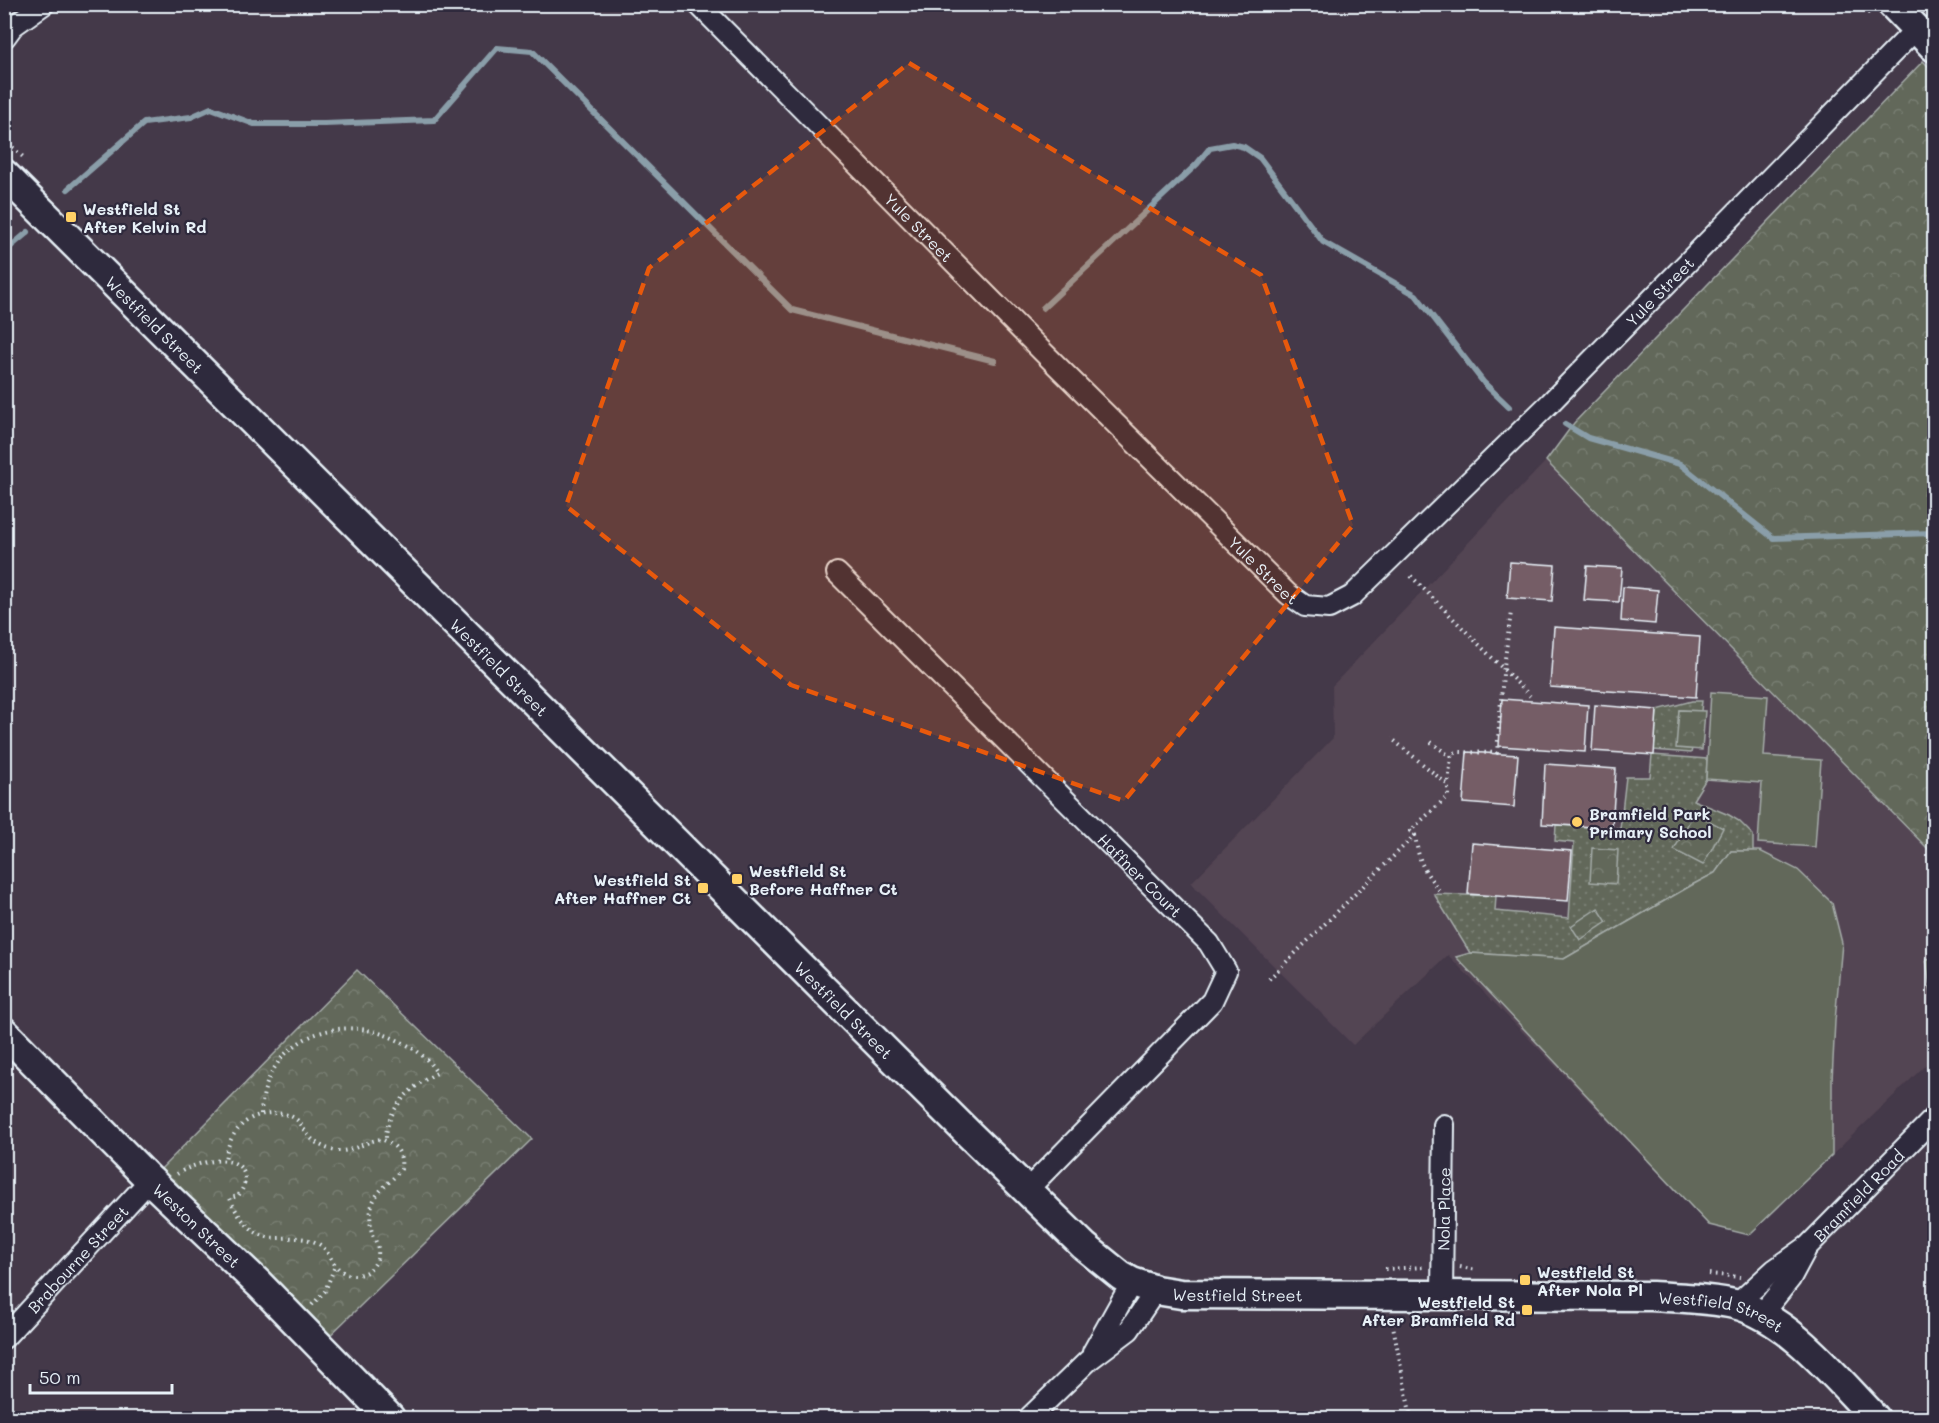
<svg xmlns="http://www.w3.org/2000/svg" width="1939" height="1423" font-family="Mali,sans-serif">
<defs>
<pattern id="grass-dots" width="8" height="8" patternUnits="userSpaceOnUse" patternTransform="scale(1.5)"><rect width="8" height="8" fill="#62685a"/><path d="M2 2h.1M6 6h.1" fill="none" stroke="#787e72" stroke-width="1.8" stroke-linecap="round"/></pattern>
<pattern id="park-crowns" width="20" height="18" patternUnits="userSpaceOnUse" patternTransform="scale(1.5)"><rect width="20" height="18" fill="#62685a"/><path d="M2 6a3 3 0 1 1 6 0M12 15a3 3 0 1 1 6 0" fill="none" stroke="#787e72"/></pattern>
</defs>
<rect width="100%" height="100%" fill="#443949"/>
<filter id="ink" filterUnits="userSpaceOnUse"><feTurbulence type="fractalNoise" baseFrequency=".0167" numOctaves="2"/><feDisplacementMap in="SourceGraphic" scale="12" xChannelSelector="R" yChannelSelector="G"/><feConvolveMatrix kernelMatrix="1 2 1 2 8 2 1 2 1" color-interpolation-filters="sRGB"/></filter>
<g filter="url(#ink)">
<!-- built -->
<path fill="#534452" d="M1546 461 1934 855V1057L1749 1235 1709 1225 1448 955 1353 1045 1191 883 1333 738 1332 686Z"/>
<!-- grass -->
<path fill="url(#grass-dots)" stroke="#a5aca9" stroke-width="1.5" d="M1692 701H1702L1701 711 1679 710 1677 748 1692 749 1691 753 1654 750 1657 710Z
M1652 755 1707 759 1706 779 1693 800 1729 815 1739 821 1753 835V851H1731L1715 873 1692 885 1564 959 1470 953 1434 894 1496 896 1495 911 1569 918 1574 843 1555 841 1556 825 1620 829 1626 777H1650Z"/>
<!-- park -->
<path fill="url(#park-crowns)" stroke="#a5aca9" stroke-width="1.5" d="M1923 61 1934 72V855L1546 461 1574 423Z
M1679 710 1705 711 1702 750 1676 748Z
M1694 813 1723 828 1703 865 1674 850Z
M1592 848 1618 850 1616 884 1590 882Z
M1598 908 1607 922 1580 940 1571 926Z
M357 970 532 1139 318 1347 150 1180Z"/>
<!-- garden -->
<path fill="#62685a" stroke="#a5aca9" stroke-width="1.5" d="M1711 692 1768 696 1764 756 1821 760 1815 847 1758 843 1762 783 1706 779Z
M1731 851H1760L1798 870 1832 903 1842 943 1835 1021 1832 1080V1155L1749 1235 1709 1225 1456 957 1470 953 1564 959 1692 885 1715 873Z
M1934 958V1016L1926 959Z"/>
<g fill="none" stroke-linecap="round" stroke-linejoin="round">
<!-- stream -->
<path stroke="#8a9ea9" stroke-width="6" d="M68 189 144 123 191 117 211 108 254 124H324L434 120 497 48 532 51 792 310 995 361
M4 252 28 232
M1043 308 1197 164 1210 148 1232 144 1244 147 1260 158 1323 242 1416 295 1484 383 1509 407
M1565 424 1588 438 1680 464 1773 538 1934 533"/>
</g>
<!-- building -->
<path fill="#755d66" stroke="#e8f1f8" stroke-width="1.5" d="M1510 562 1555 565 1552 601 1507 598Z
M1587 566 1622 568 1619 602 1584 600Z
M1623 587 1658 590 1655 624 1621 621Z
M1554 627 1700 637 1696 697 1550 687Z
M1502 699 1588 705 1585 752 1499 746Z
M1595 705 1657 710 1654 755 1592 751Z
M1467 752 1518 755 1514 807 1463 803Z
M1545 764 1616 769 1612 828 1542 824Z
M1472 843 1572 851 1568 901 1468 894Z"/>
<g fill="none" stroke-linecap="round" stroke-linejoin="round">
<defs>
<g id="street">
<path id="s1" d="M698 4 1044 353 1288 594 1305 606 1329 608 1352 596 1550 403 1916 29"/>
<path d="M5 37 13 26 44 4"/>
<path id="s2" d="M837 573 1209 943 1226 971 1212 1001 1026 1191"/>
<path id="s3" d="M1442 1295 1444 1125"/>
<path id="s4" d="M1736 1305 1774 1270 1808 1246 1934 1118"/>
<path d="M1761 1315 1790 1279 1805 1251"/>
<path id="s5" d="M4 1338 150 1180"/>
<path d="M1093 1352 1132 1282"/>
<path d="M1029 1418 1089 1360 1129 1330 1156 1290"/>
</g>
<g id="secondary">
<path d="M1892 4 1934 47"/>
<path id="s6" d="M4 174 969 1134 1084 1246 1121 1276 1132 1282 1156 1290 1181 1294 1652 1296C1680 1298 1708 1298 1734 1304 1788 1317 1838 1380 1875 1418"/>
<path id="s7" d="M4 1032 150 1180 259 1284 390 1418"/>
</g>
</defs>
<!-- street casing -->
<use href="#street" stroke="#e8f1f8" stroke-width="24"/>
<!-- secondary casing -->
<use href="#secondary" stroke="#e8f1f8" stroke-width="33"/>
<!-- path -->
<path stroke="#e8f1f8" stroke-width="4" stroke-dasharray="1.5 4.5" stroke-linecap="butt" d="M1860 4 1870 14
M4 139 23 157
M1411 576 1530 696
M1431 742 1451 757 1448 784
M1451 757 1453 753 1459 752 1497 753 1503 674 1511 612
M1415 835C1419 862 1422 868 1439 890
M1269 979 1415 835 1410 831 1448 796V785L1391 738
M1928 1100 1934 1093
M261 1114C264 1042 333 1010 395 1039 415 1048 425 1055 437 1073 411 1086 385 1110 386 1141
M177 1174C192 1164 234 1150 244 1173 247 1181 243 1189 238 1196L230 1198C235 1213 250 1233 267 1237 276 1239 285 1237 294 1238 305 1238 317 1241 324 1248 333 1259 336 1274 353 1275 367 1276 380 1264 378 1249 377 1242 372 1235 371 1228 370 1220 370 1212 372 1205 377 1189 392 1182 401 1169 403 1152 396 1145 381 1139 364 1141 350 1155 332 1150 321 1147 312 1141 306 1132 302 1127 300 1121 294 1118 288 1114 279 1113 272 1113 245 1114 228 1134 225 1161
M1460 1267 1477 1270
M1385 1269 1425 1267
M1709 1274 1740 1277
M312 1305 325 1291 335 1266
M1393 1317V1326L1411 1418"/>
<!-- street -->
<use href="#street" stroke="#2f2a3d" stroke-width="20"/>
<!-- secondary -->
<use href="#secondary" stroke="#2f2a3d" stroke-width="28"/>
</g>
</g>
<!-- marked area -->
<path fill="#e8590c" fill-opacity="0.2" stroke="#e8590c" stroke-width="4.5" stroke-dasharray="12 8" stroke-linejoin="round" d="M909 63 1261 275 1353 525 1124 801 791 685 566 506 649 268Z"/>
<!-- markers -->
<g fill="#ffd166" stroke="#2f2a3d" stroke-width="2">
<rect x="65" y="211" width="12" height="12" rx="3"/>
<circle cx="1577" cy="822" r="6"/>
<rect x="731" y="873" width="12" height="12" rx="3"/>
<rect x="697" y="882" width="12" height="12" rx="3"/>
<rect x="1519" y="1274" width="12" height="12" rx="3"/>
<rect x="1521" y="1304" width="12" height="12" rx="3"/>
</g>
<g text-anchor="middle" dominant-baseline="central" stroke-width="4.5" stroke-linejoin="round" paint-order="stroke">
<!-- poi labels -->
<g font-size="16" font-weight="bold" fill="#e8f1f8" stroke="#2f2a3d" text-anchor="start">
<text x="83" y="208">Westfield St<tspan x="83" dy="18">After Kelvin Rd</tspan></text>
<text x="1589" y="813">Bramfield Park<tspan x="1589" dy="18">Primary School</tspan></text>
<text x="749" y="870">Westfield St<tspan x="749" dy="18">Before Haffner Ct</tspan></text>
<text x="691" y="879" text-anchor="end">Westfield St<tspan x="691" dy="18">After Haffner Ct</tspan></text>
<text x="1537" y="1271">Westfield St<tspan x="1537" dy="18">After Nola Pl</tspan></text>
<text x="1515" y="1301" text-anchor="end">Westfield St<tspan x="1515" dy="18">After Bramfield Rd</tspan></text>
</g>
<!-- street labels -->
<g font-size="16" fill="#e8f1f8" stroke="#2f2a3d">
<text stroke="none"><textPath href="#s1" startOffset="314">Yule Street</textPath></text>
<text stroke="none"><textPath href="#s1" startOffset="1338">Yule Street</textPath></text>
<text stroke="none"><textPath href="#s6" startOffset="213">Westfield Street</textPath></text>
<text stroke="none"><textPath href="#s1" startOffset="800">Yule Street</textPath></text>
<text stroke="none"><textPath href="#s6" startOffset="699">Westfield Street</textPath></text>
<text stroke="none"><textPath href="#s2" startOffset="428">Haffner Court</textPath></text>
<text stroke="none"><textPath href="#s6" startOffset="1185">Westfield Street</textPath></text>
<text stroke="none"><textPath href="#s4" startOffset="165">Bramfield Road</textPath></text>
<text stroke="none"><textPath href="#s3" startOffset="86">Nola Place</textPath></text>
<text stroke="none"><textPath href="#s7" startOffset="273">Weston Street</textPath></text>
<text stroke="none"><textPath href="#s5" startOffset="108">Brabourne Street</textPath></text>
<text stroke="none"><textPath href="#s6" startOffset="1689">Westfield Street</textPath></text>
<text stroke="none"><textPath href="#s6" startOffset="2175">Westfield Street</textPath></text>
</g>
</g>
<!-- margin -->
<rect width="1939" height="1423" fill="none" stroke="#2f2a3d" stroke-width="24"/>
<rect x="12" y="12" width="1915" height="1399" fill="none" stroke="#e8f1f8" stroke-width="2" filter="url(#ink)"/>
<!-- scale -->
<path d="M30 1384v9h142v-9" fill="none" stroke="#e8f1f8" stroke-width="3"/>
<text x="39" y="1384" font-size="18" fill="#e8f1f8" stroke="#2f2a3d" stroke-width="4.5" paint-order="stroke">50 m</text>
</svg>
